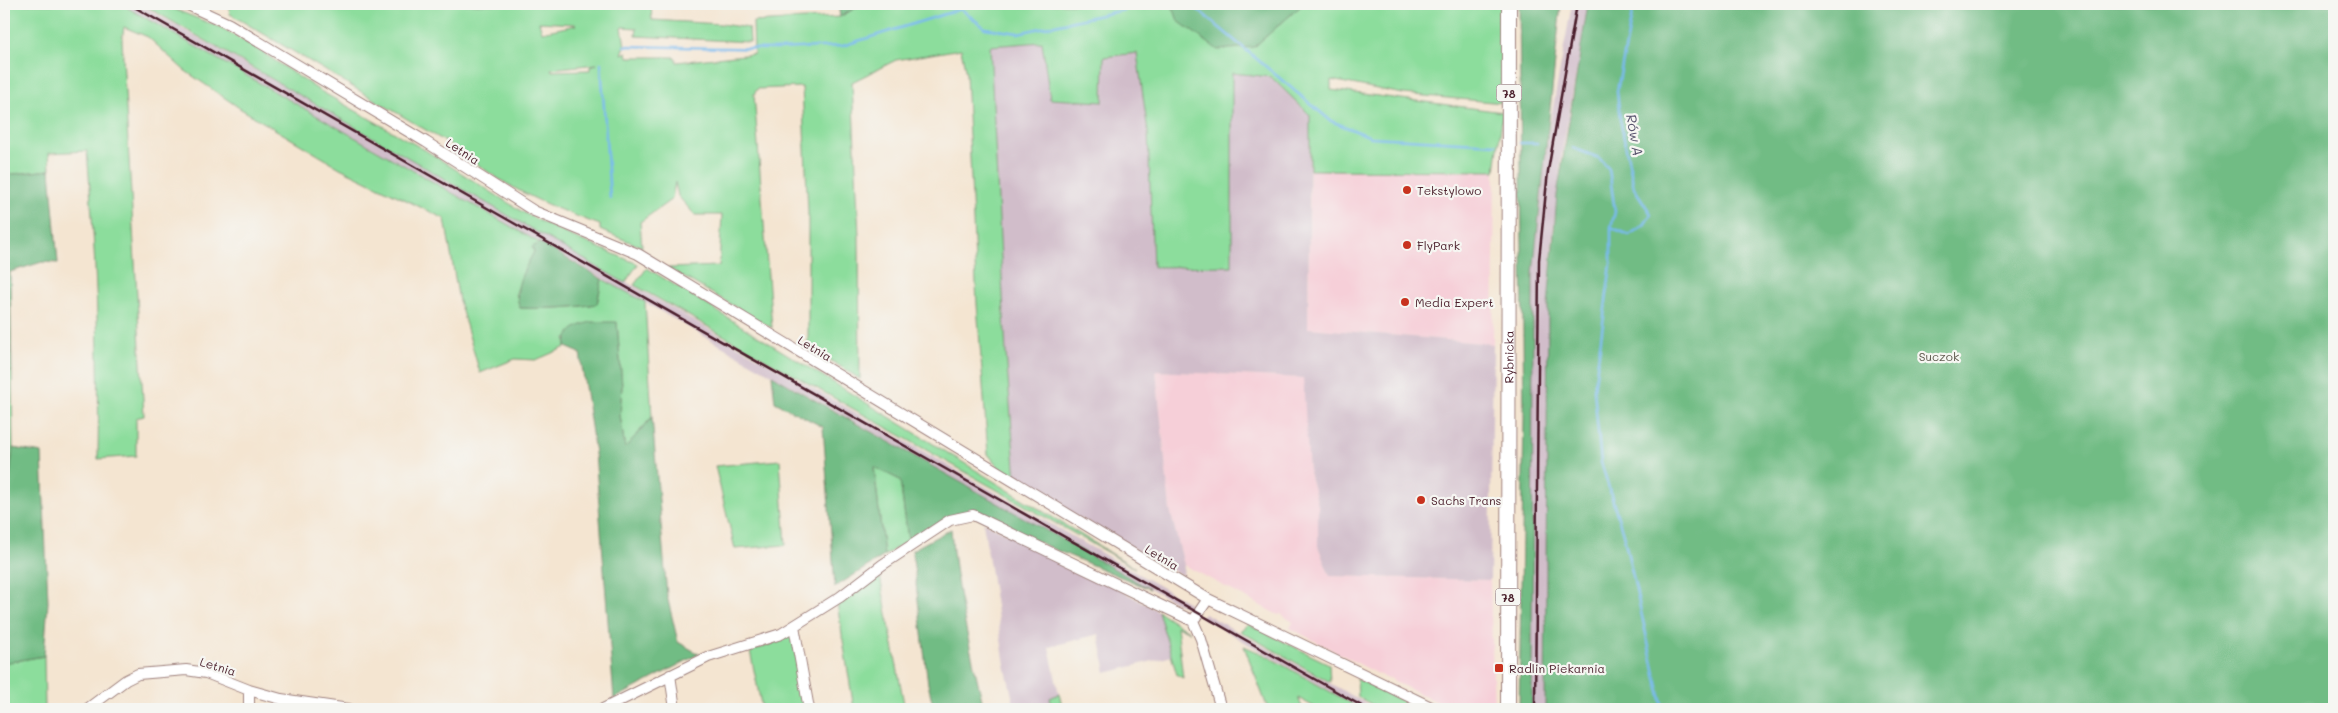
<svg xmlns="http://www.w3.org/2000/svg" width="2338" height="713" font-family="Mali,sans-serif">
<rect width="100%" height="100%" fill="#f6f6f2"/>
<filter id="ink" filterUnits="userSpaceOnUse"><feTurbulence type="fractalNoise" baseFrequency=".02" numOctaves="2"/><feDisplacementMap in="SourceGraphic" scale="10" xChannelSelector="R" yChannelSelector="G"/><feConvolveMatrix kernelMatrix="1 2 1 2 8 2 1 2 1" color-interpolation-filters="sRGB"/></filter>
<filter id="wash" filterUnits="userSpaceOnUse"><feTurbulence type="fractalNoise" baseFrequency=".0096" numOctaves="4" result="noise"/><feDisplacementMap in="SourceGraphic" scale="20" xChannelSelector="R" yChannelSelector="G"/><feGaussianBlur stdDeviation="1.12" result="paint"/><feColorMatrix in="noise" values="0 0 0 0 0 0 0 0 0 0 0 0 0 0 0 0 0 1.4 0 .05"/><feComposite in="paint" operator="in"/></filter>
<g filter="url(#wash)">
<rect width="100%" height="100%" fill="#f4e5d1"/>
<!-- built -->
<path fill="#f6cfd8" d="M1310 170 1495 171 1493 344 1308 328Z
M1156 371 1304 378 1309 472 1318 505V546L1330 576 1490 580 1494 709H1453L1399 684 1390 678 1388 679 1290 628 1293 622 1281 614 1278 615 1184 565 1170 510Z"/>
<!-- industrial -->
<path fill="#d1bdca" d="M121 4H139L1198 608 1194 612 1099 561Z
M1572 4H1588L1561 159 1552 241 1548 306 1545 709H1532L1533 273 1549 129Z
M1042 42 1103 102 1104 57 1137 53 1148 132 1153 266H1232V73L1271 77 1310 115 1308 328 1493 344 1490 580 1330 576 1318 546V505L1309 472 1303 378 1156 371 1170 510 1184 565 1183 576 1065 510 1016 480 1006 353 989 46Z
M983 522 1108 583 1158 611 1172 656 1106 673 1099 634 1049 647 1059 694 1051 698 1053 709H1015L1005 665Z
M1204 613 1376 709H1362L1201 617Z"/>
<!-- green -->
<path fill="#8cdd9c" stroke="#6b7e64" fill-rule="evenodd" d="M4 4H121L540 243 533 247 534 252 525 269 516 293 520 308C546 309 571 308 597 304L602 279 645 302 652 417 625 449 620 415 622 386 617 323 566 338V347L536 360 515 359 480 373 459 301 445 219 340 168 241 109 184 70 148 37 124 27 122 40 144 416 136 418V456L98 459C100 356 96 254 87 151L49 153 50 170 4 175Z
M142 4H161L222 28 262 52 317 89 425 150 526 214 564 233 638 264 625 283Z
M228 4H651L652 20 721 24 749 28 750 42 636 36 637 28 622 27 625 46 622 54 627 52 628 57H675L677 62 754 54 753 22 840 17 862 4H1172L1173 10 1254 47 1303 4H1503V103L1403 94 1331 80V90L1503 112 1495 171 1310 170V115L1271 77 1232 73V266L1153 267 1148 132 1137 53 1104 57 1103 102 1050 99 1042 42 990 46 1006 353 1016 480 1000 469 988 454 977 304 966 74 961 49 896 60 852 82 859 237 860 379 808 346V211L802 87 757 89 754 94 772 328 668 268 719 266 722 215H695L678 196 675 182 672 199 640 222 642 247 600 230V225C551 207 509 190 468 157V162L447 141 446 142 230 14ZM539 22 575 24 576 25 542 32ZM597 64 590 66V70L552 71 551 69Z
M647 268 1135 568 634 285Z
M12 371 13 448 8 495H4V372Z
M780 460 786 545 735 549 715 466Z
M874 466 900 480 908 540 884 556Z
M879 571 905 709H854L837 603Z
M1158 611 1190 632 1177 626 1183 678 1177 675Z
M1248 624 1329 664 1330 682 1240 631Z
M792 633 808 709H762L750 651 770 645Z
M1244 646 1265 655 1352 704 1355 709H1318L1298 698 1303 709H1268Z
M44 656 45 709H4V663Z
M1357 679 1419 709H1380L1358 697Z
M1059 694 1063 709H1053L1050 698Z"/>
<!-- forest -->
<path fill="#71bc84" stroke="#5e6e58" d="M838 4H862L840 17Z
M1172 4H1303L1254 47 1218 50 1178 21Z
M1519 4H1561L1533 273 1532 709H1519L1524 417Z
M1588 4H2334V306L2329 327 2334 346V709H1545L1548 306 1557 195Z
M50 170 58 263 42 262 10 272 12 371 4 372V175Z
M540 243 602 279 597 304C571 308 546 309 520 308 512 289 524 270 534 252L532 247Z
M591 322H617L622 386 620 415 625 448 652 417 667 596 678 642 699 654 614 699 595 453 580 353 566 347C566 330 577 326 591 322Z
M772 375 804 394 1150 589 1051 548 977 512 958 513 908 540 900 480 874 467 884 556 835 587 823 427 775 402Z
M13 448 42 453 48 602 44 656 4 663V495H8Z
M951 529C955 590 971 650 984 709H934L928 684 912 550Z"/>
<g fill="none" stroke-linecap="round" stroke-linejoin="round">
<!-- stream -->
<path stroke="#79baee" stroke-width="2.5" d="M1191 4 1331 121 1371 137 1496 144
M625 46 778 49 842 46 961 9 985 28 1018 33 1151 4
M601 63 610 198
M1520 143H1537
M1573 148 1599 158 1609 169 1615 212 1611 227V264L1594 390 1601 462 1624 537 1663 709
M1611 227 1629 235 1644 225 1651 214 1634 188 1620 119 1617 91 1634 4"/>
</g>
</g>
<g filter="url(#ink)">
<g fill="none" stroke-linecap="round" stroke-linejoin="round">
<defs>
<path id="minor" d="M186 4 229 24 426 142 534 211 638 254 1208 599 1435 709
M1193 621 1208 599
M794 626 809 709
M670 675 675 709
M249 690V709
M87 709 126 680 138 674 186 670 206 673 249 690 281 699 349 709
M603 709 708 657 781 634 840 597 882 565 950 520 973 515 1193 621 1201 639 1221 709"/>
<g id="major">
<path id="s1" d="M1508 709 1509 4"/>
</g>
</defs>
<!-- minor casing -->
<use href="#minor" stroke="#9f827e" stroke-width="12"/>
<!-- major casing -->
<use href="#major" stroke="#9f827e" stroke-width="16"/>
<!-- minor -->
<use href="#minor" stroke="#fff" stroke-width="10"/>
<!-- major -->
<use href="#major" stroke="#fff" stroke-width="14"/>
<!-- rail -->
<path stroke="#4a1f2b" stroke-width="2.5" d="M129 4 1367 709
M1535 709 1539 260 1548 171 1577 4"/>
</g>
</g>
<!-- markers -->
<g fill="#c8321e" stroke="#f6f6f2" stroke-width="2">
<circle cx="1407" cy="190" r="5"/>
<circle cx="1407" cy="245" r="5"/>
<circle cx="1405" cy="302" r="5"/>
<circle cx="1421" cy="500" r="5"/>
<rect x="1494" y="663" width="10" height="10" rx="2.5"/>
</g>
<g text-anchor="middle" dominant-baseline="central" stroke-width="4.5" stroke-linejoin="round" paint-order="stroke">
<!-- shield labels -->
<g fill="#f6f6f2" stroke="#7e6067" stroke-width="1">
<rect x="1496.5" y="84.5" width="25" height="17" rx="4"/>
<rect x="1495.5" y="588.5" width="25" height="17" rx="4"/>
</g>
<g font-size="11" font-weight="bold" fill="#4a1f2b">
<text x="1509" y="93">78</text>
<text x="1508" y="597">78</text>
</g>
<!-- street labels -->
<g font-size="12" fill="#4a1f2b" stroke="#f6f6f2">
<text transform="translate(463 151) rotate(33)">Letnia</text>
<text transform="translate(815 348) rotate(31)">Letnia</text>
<text stroke="none"><textPath href="#s1" startOffset="352">Rybnicka</textPath></text>
<text transform="translate(1162 557) rotate(31)">Letnia</text>
<text transform="translate(218 666) rotate(17)">Letnia</text>
</g>
<!-- poi labels -->
<g font-size="12" fill="#4a1f2b" stroke="#f6f6f2" text-anchor="start">
<text x="1417" y="190">Tekstylowo</text>
<text x="1417" y="245">FlyPark</text>
<text x="1415" y="302">Media Expert</text>
<text x="1431" y="500">Sachs Trans</text>
<text x="1509" y="668">Radlin Piekarnia</text>
</g>
<!-- park labels -->
<g font-size="12" fill="#5e584d" stroke="#f6f6f2">
<text x="1939" y="356">Suczok</text>
</g>
<!-- water labels -->
<g font-size="14" font-style="italic" fill="#5a556f" stroke="#f6f6f2">
<text transform="translate(1635 135) rotate(80)">Rów A</text>
</g>
</g>
<!-- margin -->
<rect width="2338" height="713" fill="none" stroke="#f6f6f2" stroke-width="20"/>
</svg>
